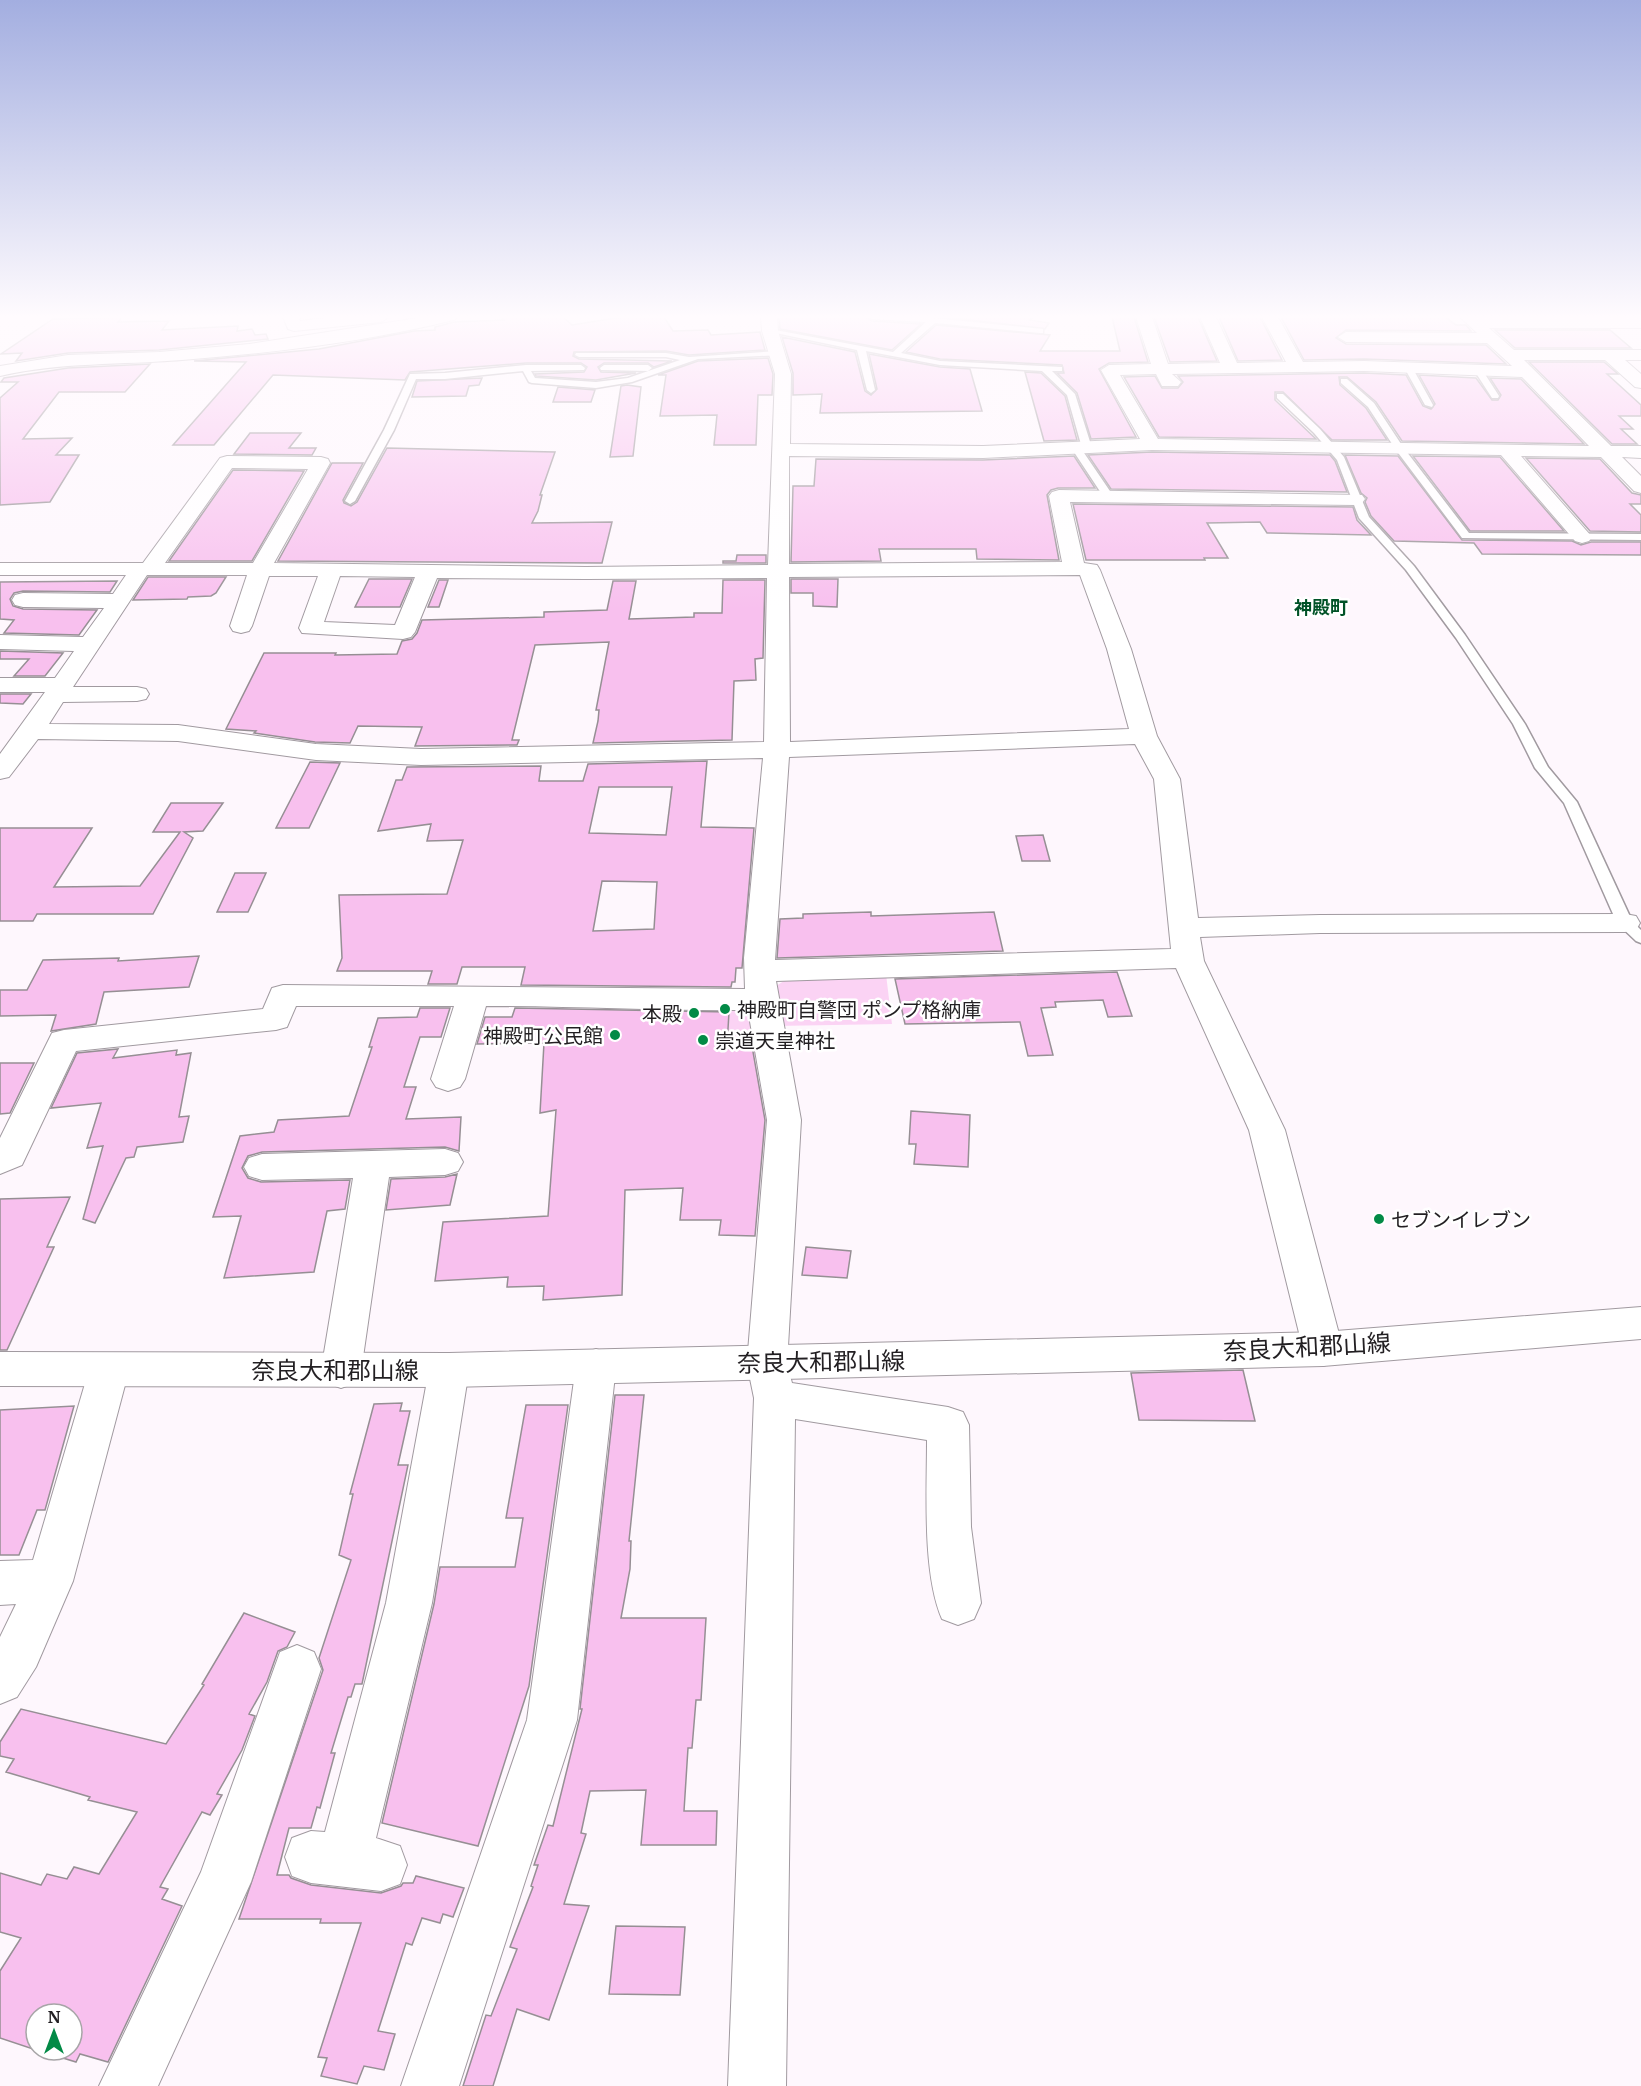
<svg xmlns="http://www.w3.org/2000/svg" width="1641" height="2086" font-family="Merriweather,'Noto Sans JP',serif">
<rect width="100%" height="100%" fill="#fef7fd"/>
<!-- green -->
<path fill="#fbd3f4" d="M886 974 892 1024 775 1026 776 986 792 976Z
M749 1002 756 1029 750 1038 759 1050 750 1062 666 1050 715 1008Z"/>
<!-- building -->
<path fill="#f8c0ee" stroke="#968f94" stroke-width="1.5" fill-rule="evenodd" d="M122 317 118 322 169 321 162 330 238 326 237 331 252 329 255 335 266 334 268 339 159 350 68 353 16 361 22 353 1 354 53 319Z
M502 317H563L572 325 622 317H664L673 331 708 330 711 335 760 332 765 350 689 355 666 351 574 352 573 356 579 359 672 361 654 367 648 363H604L598 367 601 372 636 373 596 380 536 376 535 374 584 372 587 367 581 363H526L410 372 405 380 273 375 214 445H173L246 362 194 361 319 349 414 331 435 330V327L454 322 504 320Z
M779 317H866L872 321 921 324 892 350 780 329Z
M946 317H1033L1030 320 1049 323 1045 329Z
M1112 317H1134L1148 362 1109 363 1099 369 1136 437 1091 439 1077 393 1057 373H1064L1062 365 940 359 906 352 936 325 1050 335 1040 351H1120Z
M1154 317H1198L1217 361 1170 362Z
M1219 317H1260L1282 360 1238 361Z
M1281 317H1445L1456 325H1466L1471 331 1346 330 1336 338 1346 344 1486 345 1506 364 1364 359 1304 360Z
M1495 330H1610L1631 348H1515Z
M782 337 855 352 865 391 871 395 877 389 869 354 940 367 970 369 982 411 820 413 822 394 793 395V373Z
M768 358 773 374 772 395H758L756 445H714L717 415 660 416 666 375H658L698 361Z
M1529 362H1604L1618 374H1607L1641 405V416H1619L1633 429H1621L1637 444H1612Z
M150 364 125 392H59L23 439 72 438 56 455H79L50 502 0 505V398L18 382H1L4 378 68 368Z
M1025 372 1041 373 1065 396 1077 440 1044 441Z
M1364 373 1406 375 1423 406 1431 409 1435 404 1419 375 1476 378 1492 400H1498L1501 395 1490 378 1521 379 1584 444 1402 441 1376 402 1347 377H1339L1340 385 1366 408 1387 440H1332L1283 392H1275V400L1316 439 1159 437 1124 377 1155 376 1162 388H1178L1183 382 1178 376Z
M482 378 479 385 469 386 466 396 412 397 417 381Z
M627 385 641 387 633 456 610 457 621 386Z
M558 387 595 390 591 402H553Z
M250 433H301L289 448H316L312 455 234 454Z
M387 448 555 452 540 495H542L538 511 532 523 612 522 602 563 278 561 332 463H363L343 500 344 503 351 506 357 502Z
M1152 452 1330 455 1335 461 1347 492 1111 489 1088 455Z
M1345 455 1398 456 1462 540 1572 541 1581 545 1591 542H1641V555L1482 554 1474 543 1394 541 1371 516 1365 502 1367 498 1361 493Z
M1074 456 1095 488H1058L1051 490 1047 495 1059 560 977 559 976 549H879L881 561 791 562 793 486H814L816 459 983 460Z
M1413 456 1500 457 1564 531H1470Z
M1526 458 1600 459 1632 493 1641 495V504H1630L1641 515V532L1590 531Z
M233 470 304 471 252 561H169Z
M1073 504 1353 507 1357 520 1371 535 1267 533 1260 522 1207 523 1228 558H1204L1205 560H1086Z
M737 555H766V563H723V561H736Z
M148 577H226L216 593 211 596 188 597 187 599 133 600Z
M369 579H412L400 607H355Z
M791 579H838L837 607 813 606V593H791Z
M439 580H448L439 607H428Z
M723 580H765L763 658 755 659 756 680 734 681 732 740 593 743 598 721 599 710H596L609 642 535 645 512 740H519L517 745 415 746 422 727 358 726 350 743 315 742 254 733 256 731 226 729 264 653H336L335 655 397 654 402 641 412 639 417 633 422 620 544 617V612L607 610 613 581H636L629 619 694 617V613H722Z
M117 581 110 592 23 591 14 593 10 599 13 606 23 609 97 610 79 635 4 633 14 620 0 619V582Z
M0 651 63 653 45 676H14L29 659H0Z
M0 694H31L23 704 0 703Z
M707 761 701 827 754 828 742 968H736L735 982H732L731 987 521 985 525 967H462L457 984H428L432 971H337L342 958 339 895 447 894 463 840 427 841 431 824 378 831 396 780H402L407 767 541 766 539 781H583L588 764ZM599 787H672L666 835 589 833ZM602 881 657 882 654 929 593 931Z
M310 762 340 763 309 828H276Z
M171 803H223L203 831 184 832 193 838 153 914H37L33 921H0V828H92L54 887 140 886 180 832H153Z
M1043 835 1050 861H1022L1016 836Z
M235 873H266L248 912H217Z
M871 912V916L994 912 1003 951 777 958 780 919 803 918V914Z
M199 956 189 987 104 992 96 1024 51 1031 56 1015 0 1016V990H27L43 960 119 958 118 961Z
M1117 972 1132 1016 1108 1017 1103 1000 1055 1002 1056 1007 1041 1008 1053 1055 1028 1056 1020 1022 905 1024 895 979Z
M420 1008H450L441 1037H420L404 1087H416L406 1119 461 1117 459 1151 445 1147 262 1152 248 1156 242 1168 248 1178 261 1182 350 1180 345 1209 327 1211 314 1272 224 1278 241 1216 213 1217 240 1136 274 1132 278 1120 349 1116 372 1047H369L378 1018 417 1017Z
M515 1008 729 1012 727 1046H752L765 1120 755 1236 719 1235 721 1220H680L683 1188 625 1190 622 1295 543 1300 544 1286 507 1287 508 1277 435 1281 443 1222 548 1216 556 1110 540 1113 544 1043 477 1044 485 1017H512Z
M118 1049 113 1058 177 1050 176 1055 191 1053 179 1117 189 1116 183 1142 137 1147 134 1157 126 1158 95 1223 83 1219 103 1146 87 1148 101 1103 51 1108 77 1053Z
M0 1063H34L10 1113 0 1114Z
M911 1111 970 1115 968 1167 914 1164 916 1144H909Z
M457 1174 450 1205 386 1210 391 1179 445 1177Z
M70 1197 47 1247H54L7 1350H0V1199Z
M806 1247 851 1251 847 1278 802 1275Z
M1243 1370 1255 1421 1139 1420 1131 1373Z
M615 1395H644L629 1541H631L630 1569 621 1618H706L701 1700H696L692 1748H688L684 1811H717L716 1845H641L646 1790 590 1791 581 1833 586 1834 564 1904 589 1906 549 2020 517 2009 493 2086H463L486 2015 491 2016 517 1949 510 1947 533 1887 531 1886 538 1865H534L548 1825 553 1826 582 1709H580Z
M402 1403 400 1411H410L398 1465H408L362 1684H355L351 1697H348L331 1753H335L320 1808 317 1807 311 1828H289L277 1875H289L291 1878 311 1885 381 1893 401 1886 403 1883H413L416 1876 464 1888 453 1917 443 1914 440 1923 422 1918 412 1945 406 1943 378 2031 395 2034 384 2070 364 2066 357 2084 321 2076 327 2058 318 2057 361 1923H320L321 1919H239L323 1670 319 1658 351 1560 339 1555 353 1494H350L374 1404Z
M526 1405H568L529 1686 478 1846 382 1823 434 1604 440 1567H515L523 1518H506Z
M74 1406 45 1510H37L19 1555H0V1410Z
M244 1613 295 1632 287 1647 278 1651 267 1682 249 1714 255 1716 242 1750 217 1794 222 1795 210 1815 202 1812 160 1887 168 1889 162 1899 182 1906 108 2062 80 2054 76 2062 37 2050H72V2014H36V2050L0 2038V1971L21 1938 0 1932V1873L41 1885 47 1874 67 1879 74 1867 99 1874 137 1812 88 1800 90 1797 6 1772 14 1759 0 1756V1742L21 1709 166 1744 204 1685 202 1684Z
M616 1926 685 1927 680 1995 609 1994Z"/>
<g fill="none" stroke-linecap="round" stroke-linejoin="round">
<defs>
<path id="lane" d="M868 317 933 318 1043 329V333H1040L935 323 901 353 940 361 1062 367V371H1052L1075 394 1092 448 1087 451 1082 448 1067 395 1042 371 940 365 866 351 875 390 871 393 867 390 857 350 766 331 770 329 893 352 926 322 872 319Z
M778 351 782 353 781 355 698 359 632 382 596 388 532 383 529 382 523 371 445 379H416L394 430 355 501 350 504 345 501 384 430 410 374 445 373 526 365H581L585 368 584 370 531 371 535 378 596 382 628 378 680 360 666 357H579L575 355 576 353H666L689 357Z
M1408 364 1412 367 1433 405 1432 407 1425 405 1404 367Z
M604 365H648L652 368 648 371 601 370 600 368Z
M1475 368H1481L1499 396 1498 398H1492L1474 370Z
M1341 379H1347L1374 403 1403 447 1469 533 1641 534V540L1462 538 1396 450 1368 407 1341 383Z
M1277 394H1283L1320 429 1344 457 1369 517 1414 566 1465 635 1525 724 1548 767 1577 802 1632 921 1641 930V943L1636 941 1617 923 1564 803 1535 768 1513 724 1456 638 1406 570 1359 518 1337 460 1314 433 1277 398Z
M1074 447H1080L1114 497 1113 499H1105L1072 449Z"/>
<path id="street" d="M283 317H299L300 321 335 317H389L381 322 294 331 288 329Z
M761 317H777L778 331 791 374 790 444 983 446 1140 439 1101 370 1109 365 1151 364 1136 317H1152L1168 364 1220 363 1200 317H1216L1237 363 1286 362 1262 317H1278L1303 362 1364 361 1512 366 1487 343 1346 342 1338 337 1346 332 1477 333 1460 317 1641 318V328H1489L1514 350H1641V360H1625L1641 374V388L1635 387 1605 360H1524L1611 446H1641V458L1622 457 1641 476V493L1634 491 1601 457 1521 456 1592 537 1589 541 1582 543 1575 541 1501 455 1152 450 983 458 789 456V564L1062 562 1049 496 1052 492 1059 490 1362 495 1365 499 1362 503 1355 505 1070 502 1084 563 1097 565 1100 570 1131 649 1157 736 1180 779 1198 918 1320 915 1625 914 1636 916 1640 923 1636 930 1625 932 1320 933 1200 937 1204 961 1285 1130 1343 1349 1337 1361 1323 1366 1309 1361 1303 1349 1249 1130 1176 968 776 981 801 1120 787 1364 792 1383 948 1407 963 1412 969 1425 971 1527 981 1603 974 1619 958 1625 942 1619C922 1573 927 1491 927 1440L795 1419 786 2086H728L754 1398 747 1364 767 1120 748 1010C661 1011 574 1006 486 1006L465 1079 460 1087 448 1091 436 1087 431 1079 454 1006H296L287 1027 276 1030 76 1051 22 1165 0 1174V1138L52 1033 64 1030 263 1009 272 988 283 985 745 989 744 958 763 758 421 765 316 760 178 741 38 739 9 777 0 779V754L45 692H0V678H55L74 651 0 649V635L83 637 104 608 23 607 15 605 12 600 15 595 23 593 113 594 126 575H0V563H143L220 458 227 456 321 457 328 459 330 463 274 563 586 567 768 565 775 374 762 331ZM1364 371 1522 377 1589 446 1158 439 1120 375 1156 374 1162 386H1178L1181 382 1172 374ZM232 468 308 469 253 563H165ZM147 575H247L230 626 233 631 241 633 249 631 252 626 269 576H318L299 628 302 633 403 639 411 637 415 632 437 578 586 579 767 578 764 742 421 749 316 744 178 725 49 724 63 702 137 701 146 699 149 694 146 689 137 687H73ZM1080 575 1107 649 1129 729 790 742 789 577ZM340 576 415 577 395 625 324 622ZM1135 744 1154 779 1171 949 775 960 789 757Z
M445 1149 458 1153 463 1162 458 1171 445 1175 389 1177 361 1371 355 1383 341 1388 327 1383 321 1371 353 1178 262 1180 249 1176 244 1167 249 1158 262 1154Z
M596 1349 610 1354 616 1366 577 1720 459 2086H401L527 1720 576 1366 582 1354Z
M109 1353 123 1358 129 1370 73 1581 36 1667 17 1697 0 1704V1637L16 1604 0 1605V1561L33 1560 89 1370 95 1358Z
M449 1353 463 1358 469 1370 432 1603 376 1838 400 1846 407 1865 400 1884 381 1891 311 1883 292 1876 285 1857 292 1838 311 1831 325 1832 386 1603 429 1370 435 1358Z
M297 1645 314 1652 321 1669 251 1882 158 2086H99L201 1872 280 1652Z"/>
<path id="secondary" d="M425 317H457L454 320C366 342 273 353 182 360 121 365 60 362 0 376V366L68 355 159 352 249 344Z"/>
<path id="primary" d="M1641 1307V1339L1323 1366 449 1387 0 1386V1352L449 1353 1323 1332Z"/>
</defs>
<!-- lane casing -->
<use href="#lane" stroke="#a19aa0" stroke-width="3"/>
<!-- street casing -->
<use href="#street" stroke="#a19aa0" stroke-width="2"/>
<!-- secondary casing -->
<use href="#secondary" stroke="#a19aa0" stroke-width="2"/>
<!-- primary casing -->
<use href="#primary" stroke="#a19aa0" stroke-width="2"/>
<!-- lane -->
<use href="#lane" fill="#fff" fill-rule="evenodd"/>
<!-- street -->
<use href="#street" fill="#fff" fill-rule="evenodd"/>
<!-- secondary -->
<use href="#secondary" fill="#fff" fill-rule="evenodd"/>
<!-- primary -->
<use href="#primary" fill="#fff" fill-rule="evenodd"/>
</g>
<!-- sky -->
<linearGradient id="sky" x2="0" y2="1"><stop stop-color="#a3aee0"/><stop offset="0.52" stop-color="#fffbfe"/><stop offset="1" stop-color="#fffbfe" stop-opacity="0"/></linearGradient>
<rect width="1641" height="609" fill="url(#sky)"/>
<!-- markers -->
<g fill="#028a46" stroke="#fff" stroke-width="2">
<circle cx="725" cy="1009" r="6"/>
<circle cx="694" cy="1013" r="6"/>
<circle cx="615" cy="1035" r="6"/>
<circle cx="703" cy="1040" r="6"/>
<circle cx="1379" cy="1219" r="6"/>
</g>
<g text-anchor="middle" dominant-baseline="central" stroke-width="5" stroke-linejoin="round" paint-order="stroke">
<!-- far-neighbourhood labels -->
<g font-size="18" font-weight="bold" fill="#005227" stroke="#fff">
<text x="1321" y="607">神殿町</text>
</g>
<!-- poi labels -->
<g font-size="20" fill="#221f22" stroke="#fff" text-anchor="start">
<text x="737" y="1009">神殿町自警団 ポンプ格納庫</text>
<text x="682" y="1013" text-anchor="end">本殿</text>
<text x="603" y="1035" text-anchor="end">神殿町公民館</text>
<text x="715" y="1040">崇道天皇神社</text>
<text x="1391" y="1219">セブンイレブン</text>
</g>
<!-- near-street labels -->
<g font-size="24" fill="#221f22" stroke="#fff">
<text transform="translate(1307 1347) rotate(-3)">奈良大和郡山線</text>
<text transform="translate(821 1362) rotate(-1)">奈良大和郡山線</text>
<text x="335" y="1370">奈良大和郡山線</text>
</g>
</g>
<!-- north arrow -->
<g transform="translate(54 2032)"><circle r="28" fill="#ffffff" stroke="#a7a5a7" stroke-width="1.5"/>
<path d="M0-4.5L10 22L0 15L-10 22Z" fill="#028a46"/>
<text y="-9" font-size="16" font-weight="bold" text-anchor="middle" fill="#221f22">N</text>
</g>
</svg>
